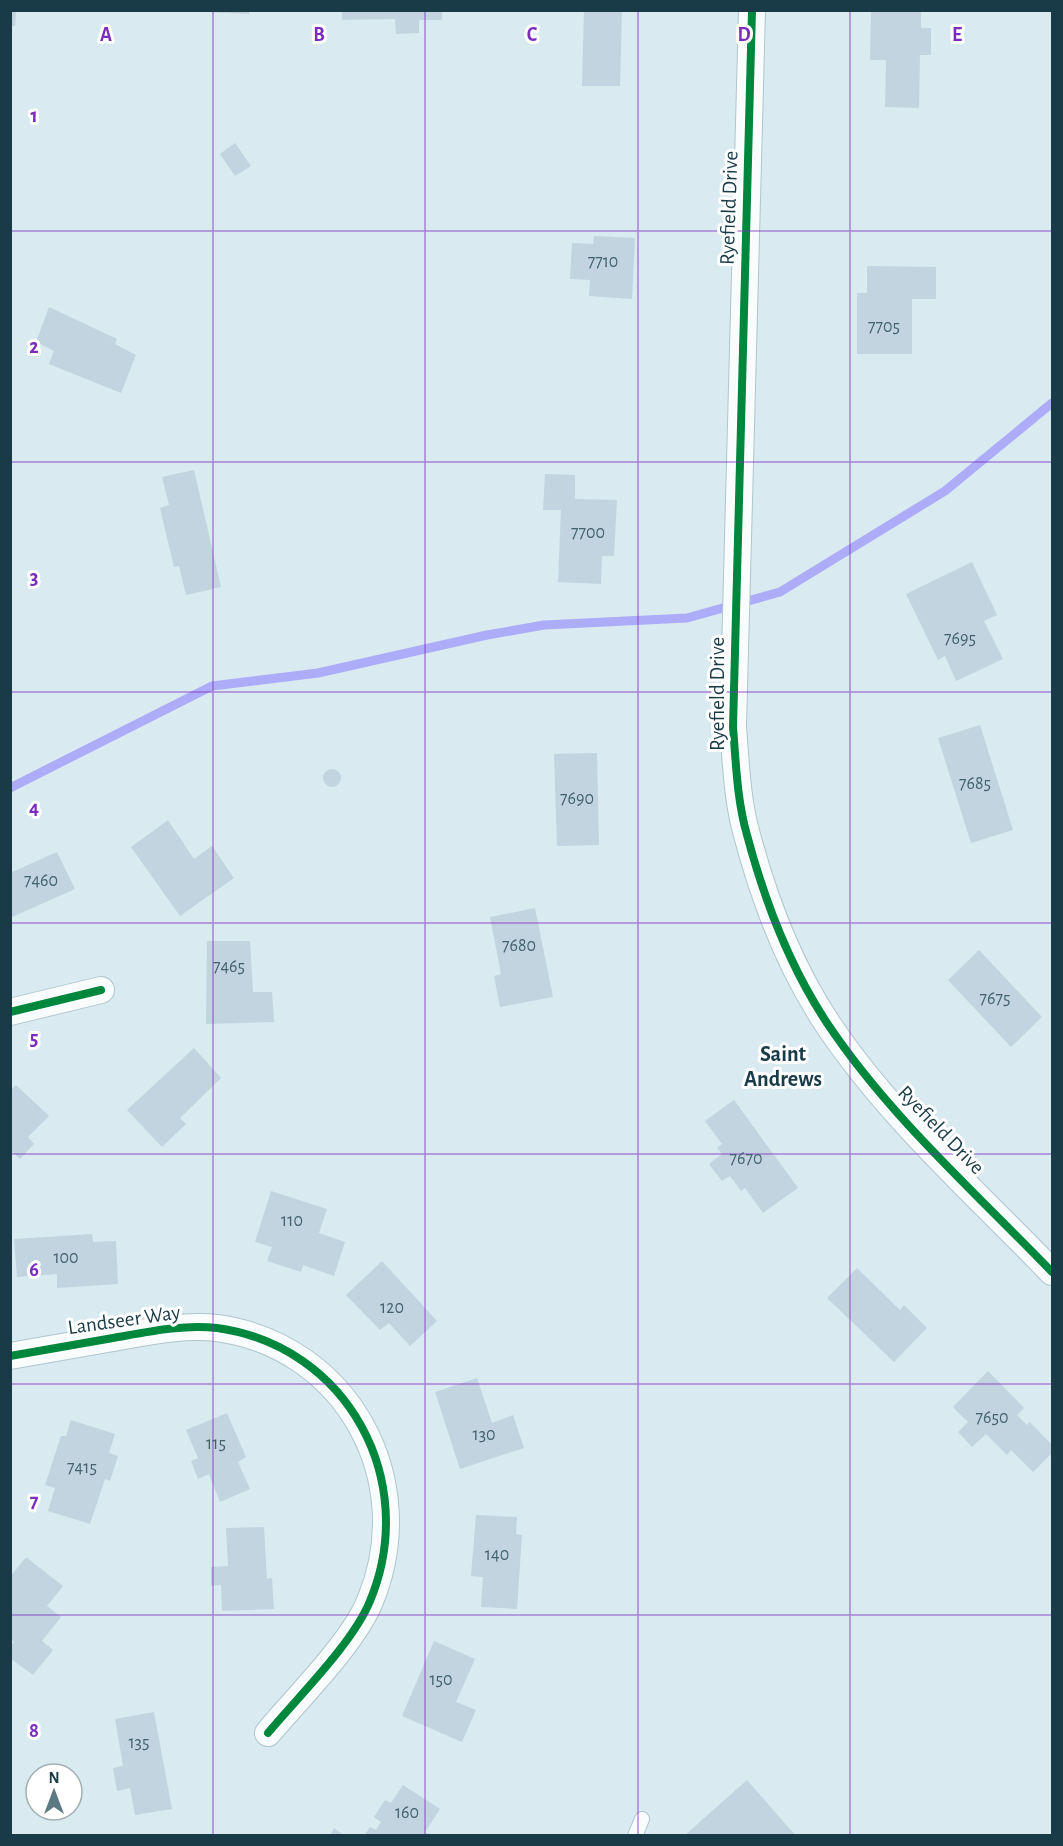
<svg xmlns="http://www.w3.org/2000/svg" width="1063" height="1846" font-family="'Alegreya Sans',sans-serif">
<rect width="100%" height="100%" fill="#d9eaf0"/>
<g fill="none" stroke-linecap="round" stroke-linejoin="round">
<!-- stream -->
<path stroke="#acacf8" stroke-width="9" d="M10 788 212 686 318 673 487 635 544 625 687 618 780 592 945 491 1052 403"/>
</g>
<!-- building -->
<path fill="#c1d4e0" d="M10 10H16L15 26H10Z
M208 10H249V14L208 12Z
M342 10H442V20H419V33L396 34 395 19 342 20Z
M584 10H622L620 86H582Z
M871 10H921V28H931V55H920L919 108 885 107 886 60H870Z
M235 143 251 166 235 176 220 154Z
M594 236 635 238 632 299 589 296 590 280 570 279 572 243 593 244Z
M867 266 936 267V299H912V354H857V293H867Z
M49 307 117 339 115 344 136 355 121 393 49 364 54 351 36 342Z
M194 470 221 587 186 595 179 566 174 567 160 508 169 505 162 477Z
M545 474 575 475V499L617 500 614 556H602L601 584 558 582 561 510H543Z
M972 562 997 615 984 621 1003 659 956 681 945 656 938 660 906 594Z
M980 725 1013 830 971 843 938 738Z
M597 753 599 845 557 846 554 754Z
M323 778a9 9 0 1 1 18 0a9 9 0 1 1-18 0Z
M168 820 194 859 212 846 234 878 180 916 131 847Z
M57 852 75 889 10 918V873Z
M535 908 553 997 500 1007 494 976 501 974 490 917Z
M207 941H250L253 992H272L274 1022 206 1024Z
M979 950 1042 1017 1011 1047 948 980Z
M194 1048 221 1078 180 1118 186 1124 162 1147 127 1110Z
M16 1085 49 1116 28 1137 34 1144 20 1159 13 1152 10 1154V1091Z
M734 1100 798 1188 763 1213 745 1188 741 1191 730 1176 722 1181 709 1164 722 1154 717 1148 722 1144 705 1121Z
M271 1191 327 1209 319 1233 345 1242 334 1276 303 1265 301 1272 267 1261 272 1247 255 1242Z
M92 1234 93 1242 116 1241 118 1284 57 1288V1274L17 1277 14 1239Z
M382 1261 437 1321 410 1346 389 1323 380 1330 346 1295Z
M857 1268 900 1310 904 1305 927 1328 894 1362 827 1298Z
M988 1371 1024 1408 1017 1415 1027 1425 1030 1422 1052 1445V1453L1033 1472 1011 1450 1007 1455 986 1434 972 1447 958 1432 968 1422 953 1407Z
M477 1378 492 1423 513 1415 524 1448 460 1469 435 1392Z
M227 1413 246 1457 238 1462 250 1489 220 1502 209 1474 198 1479 191 1461 198 1458 186 1430Z
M71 1420 115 1434 109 1453 118 1456 110 1481 105 1479 90 1524 48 1511 55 1488 45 1485 61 1436H66Z
M476 1515 517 1517 516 1534 522 1535 517 1609 481 1607 483 1577 471 1576Z
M264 1527 267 1579 272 1578 274 1609 222 1611 221 1585 211 1586V1567L228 1566 226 1528Z
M26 1557 63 1586 47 1606 61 1617 42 1641 53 1650 33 1675 10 1658V1647L14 1642 10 1639V1577Z
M434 1641 475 1659 456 1702 476 1710 462 1742 402 1716Z
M154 1712 172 1809 135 1815 130 1788 117 1791 113 1768 123 1766 115 1719Z
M747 1780 796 1836H684Z
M403 1785 440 1809 425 1832 430 1836H364L370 1827 376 1830 381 1822 374 1817 385 1800 391 1803Z
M334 1828 345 1836H330Z"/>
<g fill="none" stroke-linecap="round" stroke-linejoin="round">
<defs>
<path id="lane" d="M635 1836 642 1819"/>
<path id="street" d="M752 10 733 727C736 763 737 800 747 835 764 899 790 967 827 1023 889 1116 975 1192 1052 1272
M10 1012 101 990
M10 1356C45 1350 79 1344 113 1338 147 1332 183 1324 217 1328 348 1346 420 1481 370 1601 353 1643 298 1697 268 1733"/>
</defs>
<!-- lane casing -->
<use href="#lane" stroke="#afc6ce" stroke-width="16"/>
<!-- street casing -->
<use href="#street" stroke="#afc6ce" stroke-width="28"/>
<!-- lane -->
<use href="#lane" stroke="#f9fcfd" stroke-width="14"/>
<!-- street -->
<use href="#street" stroke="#f9fcfd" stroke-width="26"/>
<defs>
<path id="cycleway" d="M752 10 733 727C736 763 737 800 747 835 764 899 790 967 827 1023 889 1116 975 1192 1052 1272
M10 1012 101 990
M10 1356C45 1350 79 1344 113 1338 147 1332 183 1324 217 1328 348 1346 420 1481 370 1601 353 1643 298 1697 268 1733"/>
</defs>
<!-- cycleway casing -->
<use href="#cycleway" stroke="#fff" stroke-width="11"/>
<!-- cycleway -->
<use href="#cycleway" stroke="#00873e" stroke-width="8"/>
</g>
<!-- grid -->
<path fill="none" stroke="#7b2cbf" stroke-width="1.5" stroke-opacity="0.55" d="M213 10V1836M425 10V1836M638 10V1836M850 10V1836M10 231H1052M10 462H1052M10 692H1052M10 923H1052M10 1154H1052M10 1384H1052M10 1615H1052"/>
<g text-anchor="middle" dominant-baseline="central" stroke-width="6" stroke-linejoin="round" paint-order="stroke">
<!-- number labels -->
<g font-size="18" fill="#44626e">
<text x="603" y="262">7710</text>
<text x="884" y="327">7705</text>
<text x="588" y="533">7700</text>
<text x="960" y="639">7695</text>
<text x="975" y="784">7685</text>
<text x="577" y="799">7690</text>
<text x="41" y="881">7460</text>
<text x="519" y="946">7680</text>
<text x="229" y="967">7465</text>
<text x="995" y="999">7675</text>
<text x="746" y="1159">7670</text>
<text x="292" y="1221">110</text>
<text x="66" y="1258">100</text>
<text x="392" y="1308">120</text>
<text x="992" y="1418">7650</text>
<text x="484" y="1435">130</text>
<text x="216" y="1444">115</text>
<text x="82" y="1468">7415</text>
<text x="497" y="1555">140</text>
<text x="441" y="1680">150</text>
<text x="139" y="1743">135</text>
<text x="407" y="1813">160</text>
</g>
<!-- street labels -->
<g font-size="21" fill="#193b47" stroke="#fff">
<text transform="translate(729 208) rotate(-88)">Ryefield Drive</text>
<text transform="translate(717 694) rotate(-90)">Ryefield Drive</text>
<text transform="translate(941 1130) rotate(46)">Ryefield Drive</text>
<text transform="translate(124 1320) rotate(-8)">Landseer Way</text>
</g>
<!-- neighbourhood labels -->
<g font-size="22" font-weight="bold" fill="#193b47" stroke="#fff">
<text x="783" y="1054">Saint<tspan x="783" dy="25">Andrews</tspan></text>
</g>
</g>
<g font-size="20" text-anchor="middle" font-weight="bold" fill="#7b2cbf" stroke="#fff" stroke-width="6" stroke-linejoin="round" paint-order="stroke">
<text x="106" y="41">A</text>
<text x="319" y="41">B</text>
<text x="532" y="41">C</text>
<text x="744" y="41">D</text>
<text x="957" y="41">E</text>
<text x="34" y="122">1</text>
<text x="34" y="353">2</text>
<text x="34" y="584">3</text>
<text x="34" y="814">4</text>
<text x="34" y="1045">5</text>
<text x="34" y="1276">6</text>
<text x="34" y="1507">7</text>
<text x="34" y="1737">8</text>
</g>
<!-- border -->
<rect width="1063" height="1846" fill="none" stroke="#193b47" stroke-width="24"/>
<!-- north arrow -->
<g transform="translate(54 1792)"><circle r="28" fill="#ffffff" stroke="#a3b1b5" stroke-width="1.5"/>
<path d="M0-4.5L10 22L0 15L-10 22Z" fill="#5c7882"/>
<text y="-9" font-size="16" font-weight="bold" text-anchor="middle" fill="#193b47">N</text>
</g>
</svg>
